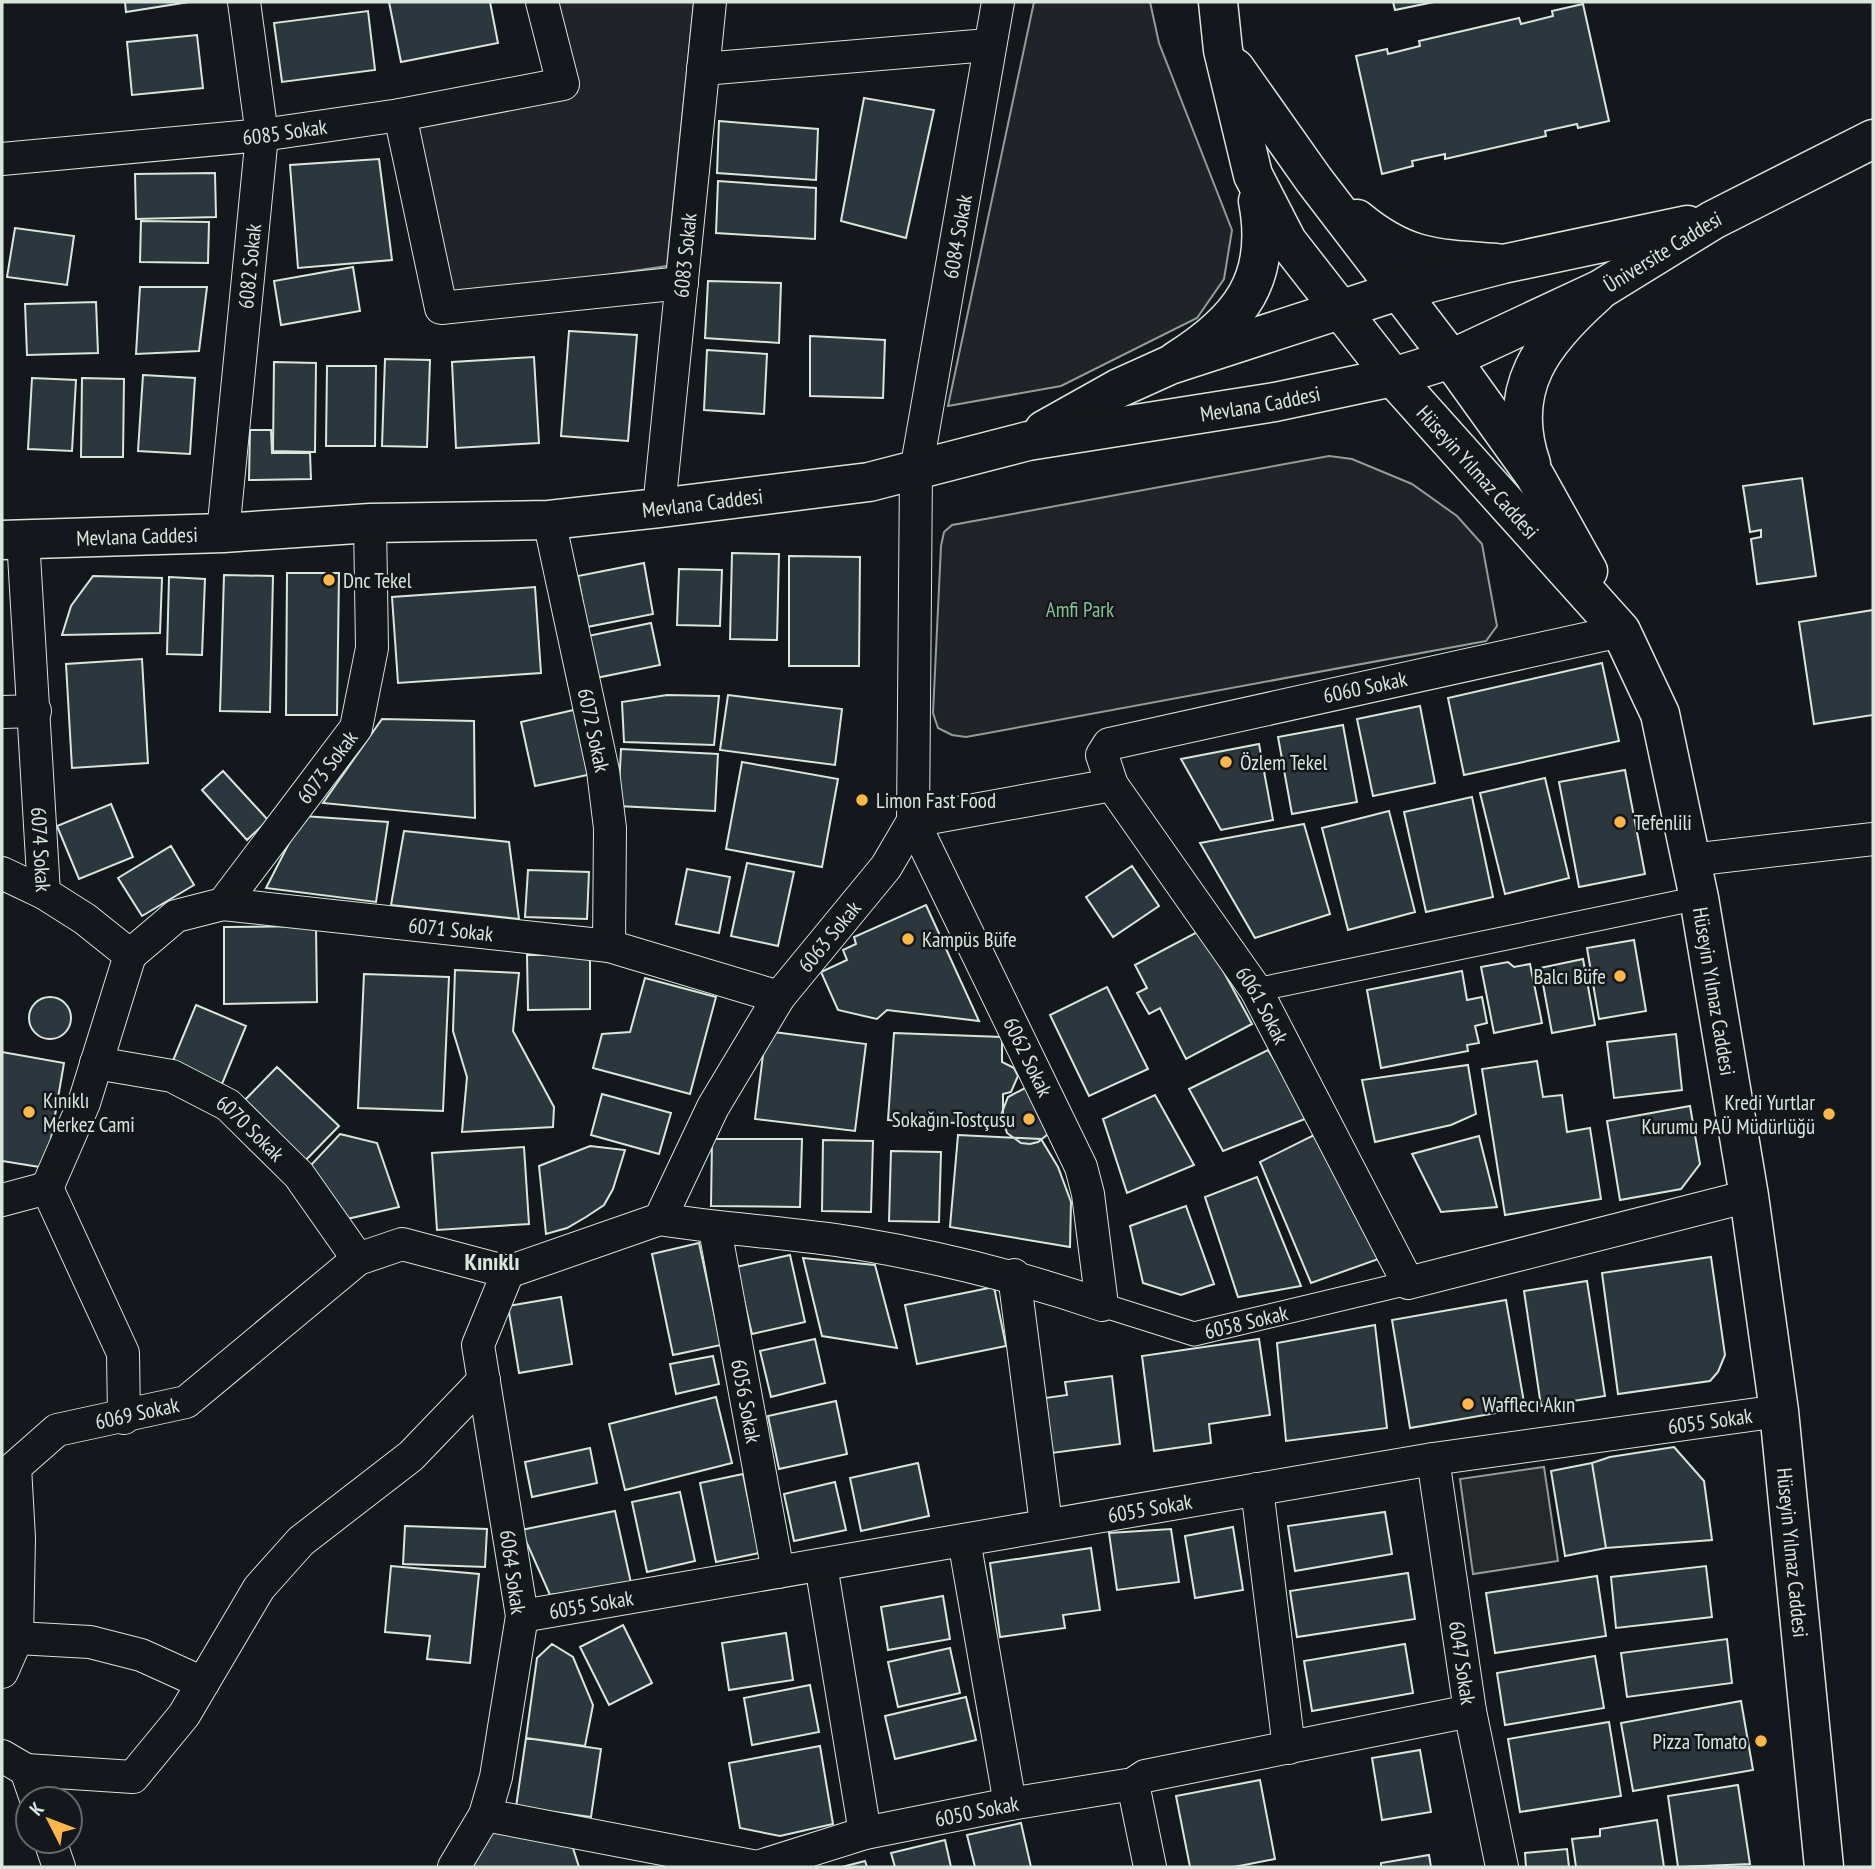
<svg xmlns="http://www.w3.org/2000/svg" width="1875" height="1869" font-family="'PT Sans Narrow',sans-serif">
<rect width="100%" height="100%" fill="#14181c"/>
<!-- green -->
<path fill="#202428" stroke="#939e99" stroke-width="2" d="M555 2H694L667 266 450 298 413 123 577 92Z
M1034 2H1150L1159 43 1232 230 1224 279 1197 318 1061 386 948 406Z
M1329 456 1352 459 1412 484 1457 516 1482 544 1497 626 1486 641 966 737 952 735 938 728 933 713 941 546 944 532 952 525Z"/>
<!-- parking -->
<path fill="#24282b" stroke="#939e99" stroke-width="2" d="M1544 1467 1558 1561 1473 1574 1460 1479Z"/>
<!-- building -->
<path fill="#2c363c" stroke="#d8e6dc" stroke-width="2" d="M125 2H189L126 12Z
M389 2H490L498 43 401 62Z
M1393 2H1434L1395 10Z
M1583 4 1609 121 1578 128 1577 124 1545 131 1546 136 1445 159V154L1412 161 1413 166 1382 174 1356 56 1387 49 1388 54 1420 46 1419 41 1519 18 1521 24 1553 16 1552 11Z
M368 11 375 70 282 82 274 23Z
M197 35 203 88 132 95 127 42Z
M864 98 934 110 906 238 841 221Z
M719 121 818 129 816 180 717 173Z
M379 159 392 260 298 268 290 165Z
M215 173 216 217 136 219 135 174Z
M718 181 816 188 815 239 716 233Z
M141 221 209 222 208 263 140 262Z
M15 228 74 236 67 285 7 277Z
M353 267 360 311 281 325 274 281Z
M708 281 781 283 779 343 705 338Z
M140 287H207L199 351 136 354Z
M96 302 98 353 27 355 25 304Z
M569 331 637 335 628 441 561 436Z
M810 336 885 340 883 398 810 396Z
M707 350 767 354 764 414 704 410Z
M534 357 539 443 456 448 452 362Z
M385 359 430 360 427 447 382 446Z
M274 362 316 363 315 452 273 451Z
M327 366H376L375 446H326Z
M143 375 195 378 190 454 138 451Z
M32 378 76 380 72 451 28 449Z
M82 378 124 379 123 457H81Z
M250 430H271L272 453H310L311 479 249 480Z
M1802 478 1816 576 1757 584 1751 539 1761 537V530L1750 532 1743 486Z
M732 553 779 554 777 640 730 639Z
M789 556 860 557 859 666H789Z
M644 563 653 614 587 627 578 576Z
M679 569 722 570 720 626 677 625Z
M287 573H339L337 715H286Z
M224 575 273 576 270 712 220 711Z
M93 576 162 578 160 633 62 635 71 606Z
M169 577 205 579 202 655 167 654Z
M535 587 541 673 398 683 392 597Z
M1873 610V715L1814 724 1799 622Z
M651 623 660 665 596 678 588 636Z
M142 659 148 763 72 768 66 664Z
M1602 663 1619 741 1464 775 1448 698Z
M667 695 719 696 714 745 624 742 622 702Z
M728 695 842 709 835 765 720 750Z
M1420 706 1435 783 1373 796 1357 719Z
M578 709 592 774 535 786 521 722Z
M382 719 474 721 475 818 323 803Z
M1343 725 1357 802 1292 814 1278 737Z
M1259 744 1273 820 1221 830 1181 759Z
M621 749 718 754 715 811 618 806Z
M742 762 838 779 822 867 726 849Z
M1625 770 1645 874 1579 887 1559 782Z
M223 771 268 820 247 840 202 790Z
M1545 778 1569 878 1505 894 1480 793Z
M1472 797 1493 897 1426 912 1404 812Z
M111 804 133 857 79 879 57 826Z
M1389 811 1415 912 1348 930 1322 828Z
M303 816 388 822 376 902 266 888Z
M1304 824 1330 914 1255 938 1200 843Z
M404 831 509 842 519 919 391 905Z
M171 846 194 885 142 916 118 878Z
M747 863 794 872 778 946 731 936Z
M1132 866 1159 906 1113 937 1086 897Z
M687 869 730 877 719 933 676 924Z
M528 870 589 872 587 919 525 917Z
M926 905 979 1021 887 1010 877 1019 838 1010 821 972 847 960 843 950 856 944 854 937Z
M316 926 317 1002 224 1004V927Z
M1201 930 1252 1024 1186 1059 1160 1008 1149 1014 1137 993 1147 988 1135 965Z
M1634 940 1646 1011 1599 1019 1587 948Z
M527 955H590V1009L528 1010Z
M1583 959 1595 1025 1552 1033 1540 968Z
M1508 962 1514 967 1530 964 1542 1023 1494 1033 1481 967Z
M455 970 519 973 513 1031 554 1107 553 1127 462 1132 467 1077 453 1031Z
M1462 971 1467 1000 1482 997 1487 1023 1475 1026 1479 1043 1467 1045 1468 1051 1381 1068 1367 990Z
M364 974 449 977 443 1111 358 1108Z
M645 978 716 997 690 1094 593 1068 602 1034 630 1032Z
M1107 987 1148 1069 1089 1096 1050 1015Z
M29 1018a21 21 0 1 1 42 0a21 21 0 1 1-42 0Z
M196 1005 246 1026 222 1084 172 1063Z
M766 1031 866 1044 855 1131 755 1119Z
M894 1033 1002 1037V1062L1014 1068 1018 1076 1011 1092 1003 1094V1125L888 1120Z
M1676 1034 1682 1090 1614 1098 1607 1042Z
M1268 1050 1310 1117 1223 1151 1189 1089Z
M2 1052 64 1063 46 1168 2 1161Z
M1537 1061 1543 1097 1562 1095 1567 1132 1590 1128 1601 1199 1505 1215 1482 1069Z
M1468 1065 1476 1114 1451 1125 1375 1142 1362 1080Z
M277 1067 339 1126 301 1165 239 1106Z
M1025 1088H1034L1052 1131 1038 1142 1030 1144 1021 1143 1007 1133 1001 1115 1008 1097Z
M602 1094 671 1113 659 1154 591 1135Z
M1155 1095 1194 1165 1127 1193 1103 1119Z
M1690 1106 1700 1164 1681 1189 1620 1200 1607 1121Z
M1318 1133 1384 1257 1311 1283 1260 1162Z
M340 1134 377 1143 399 1207 347 1219 311 1165Z
M958 1135 1041 1139 1058 1167 1071 1202 1070 1247 950 1227Z
M1479 1136 1497 1207 1441 1212 1412 1154Z
M712 1139H802L800 1207 711 1206Z
M823 1140 873 1141 871 1212 822 1211Z
M590 1146 625 1150 613 1189 604 1205 586 1217 567 1228 546 1234 539 1166Z
M524 1147 529 1224 437 1230 432 1153Z
M891 1151 941 1152 939 1222 889 1221Z
M1257 1177 1301 1286 1238 1297 1205 1197Z
M1186 1206 1214 1284 1181 1295 1143 1283 1130 1226Z
M699 1243 721 1345 673 1355 652 1254Z
M790 1255 805 1322 752 1334 736 1267Z
M1711 1257 1725 1355 1718 1372 1710 1381 1618 1394 1602 1273Z
M803 1258 875 1265 897 1348 822 1336Z
M1587 1281 1605 1396 1541 1406 1524 1291Z
M994 1287 1006 1346 917 1364 905 1305Z
M561 1297 572 1364 519 1373 508 1306Z
M1506 1300 1525 1408 1410 1428 1392 1320Z
M1375 1325 1387 1428 1286 1441 1277 1343Z
M815 1339 825 1383 771 1397 760 1351Z
M1259 1339 1270 1415 1209 1424 1211 1443 1154 1451 1142 1356Z
M713 1356 719 1384 676 1394 670 1364Z
M1112 1376 1120 1444 1052 1453 1045 1398 1067 1395 1065 1382Z
M716 1397 732 1463 625 1490 609 1424Z
M836 1401 847 1454 779 1469 768 1416Z
M1674 1447 1704 1481 1712 1540 1606 1548 1592 1463 1610 1457Z
M590 1448 597 1483 532 1497 525 1462Z
M918 1463 929 1516 861 1531 850 1478Z
M1592 1463 1606 1548 1565 1556 1551 1471Z
M743 1474 759 1553 716 1562 700 1483Z
M835 1482 846 1530 794 1541 784 1494Z
M680 1492 695 1561 647 1572 632 1502Z
M615 1511 631 1583 550 1595 521 1530Z
M1385 1512 1392 1554 1295 1571 1288 1526Z
M405 1526 487 1529 485 1567 403 1564Z
M1233 1527 1243 1590 1195 1598 1185 1536Z
M1171 1529 1179 1582 1117 1590 1109 1533Z
M1091 1548 1100 1610 1063 1615 1065 1628 1000 1637 990 1563Z
M391 1566 479 1574 470 1663 427 1659 430 1636 385 1632Z
M1706 1566 1712 1617 1616 1628 1611 1577Z
M1408 1573 1415 1619 1297 1637 1290 1591Z
M1597 1576 1606 1636 1495 1653 1486 1593Z
M943 1596 950 1639 888 1650 881 1607Z
M623 1625 652 1683 609 1705 580 1647Z
M786 1633 793 1680 729 1690 722 1643Z
M1727 1639 1732 1683 1627 1697 1621 1653Z
M552 1644 573 1657 593 1705 585 1746 526 1738 537 1658Z
M1405 1644 1413 1693 1312 1711 1304 1661Z
M950 1648 960 1693 898 1707 888 1662Z
M1595 1656 1604 1708 1505 1725 1497 1673Z
M810 1685 819 1732 752 1745 744 1698Z
M966 1697 976 1740 895 1759 885 1716Z
M1741 1701 1753 1770 1633 1791 1621 1723Z
M1609 1722 1621 1796 1520 1812 1508 1739Z
M526 1738 601 1749 591 1817 516 1807Z
M820 1746 833 1824 780 1836 740 1828 729 1763Z
M1420 1750 1431 1812 1382 1820 1372 1758Z
M1260 1780 1275 1859 1234 1867H1190L1176 1796Z
M1738 1785 1750 1864 1678 1867 1668 1796Z
M1657 1820 1664 1867H1576L1572 1839 1600 1836V1829Z
M1021 1823 1031 1867H975L967 1835Z
M490 1830 572 1845 579 1867H470Z
M945 1840 951 1867H895L891 1853Z
M1567 1849 1569 1867H1526L1525 1853Z
M1429 1855 1431 1867H1381V1863Z
M865 1861 867 1867H842Z"/>
<g fill="none" stroke-linecap="round" stroke-linejoin="round">
<defs>
<g id="pedestrian">
<path d="M1256 990 1699 898"/>
<path id="s1" d="M1102 1305 1194 1334 1408 1283"/>
</g>
<g id="minor">
<path d="M703 69 988 45"/>
<path d="M400 115 441 308 682 283"/>
<path id="s2" d="M2 159 262 135 400 115 563 84 542 2"/>
<path id="s3" d="M659 508 710 2"/>
<path id="s4" d="M549 520 603 771 610 828 609 946"/>
<path id="s5" d="M223 533 262 135 244 2"/>
<path id="s6" d="M23 538 44 893 85 919 130 955 84 1103 47 1188"/>
<path id="s7" d="M1621 631 1109 744 1102 755 1112 785 1256 990 1408 1283 1749 1196"/>
<path d="M2 712 35 711"/>
<path d="M913 821 1112 785"/>
<path d="M1691 860 1873 839"/>
<path d="M2 873 44 893"/>
<path id="s8" d="M223 904 356 728 372 648 370 523"/>
<path id="s9" d="M130 955 176 916 223 904 609 946 779 997"/>
<path id="s10" d="M96 1063 172 1076 228 1105 299 1175 358 1259"/>
<path d="M2 1200 47 1188 123 1353 124 1418"/>
<path d="M660 1219C724 1230 790 1232 855 1243 939 1257 1020 1277 1102 1305L1088 1194 1081 1167 913 821"/>
<path id="s11" d="M715 1229 778 1572"/>
<path id="s12" d="M508 1272 660 1219 713 1107 779 997 886 867 913 821 916 471 998 2"/>
<path d="M1014 1275 1046 1524"/>
<path id="s13" d="M1433 1459 1470 1711 1502 1867"/>
<path d="M1257 1489 1289 1748"/>
<path d="M964 1540 1010 1804"/>
<path d="M821 1565 865 1833"/>
<path id="s14" d="M522 1616 1433 1459 1779 1411"/>
<path d="M17 1638 90 1642 141 1655 203 1683"/>
<path id="s15" d="M2 1672 17 1638 19 1538 15 1467 57 1430 186 1402 358 1259 402 1244 508 1272"/>
<path d="M2 1756 26 1770 36 1799"/>
<path d="M26 1770 133 1777 184 1715 259 1588 301 1541 411 1456 484 1380"/>
<path d="M1133 1784 1150 1867"/>
<path id="s16" d="M485 1815 757 1867 865 1833 1010 1804 1133 1784 1145 1776 1470 1711"/>
<path d="M50 1841 59 1867"/>
<path d="M454 1867 485 1815 496 1777 522 1616 478 1345 508 1272"/>
</g>
<g id="tertiary">
<path id="s17" d="M1218 2 1223 50 1253 175 1287 241 1393 377 1621 631 1660 714 1699 898 1749 1196 1779 1411 1824 1867"/>
<path d="M1235 68 1314 180 1451 359 1535 476 1588 571"/>
<path d="M1357 219C1405 259 1436 259 1496 263"/>
<path d="M1176 361C1240 321 1273 279 1258 201"/>
<path d="M1531 464C1505 388 1543 341 1597 293"/>
</g>
<g id="secondary">
<path d="M1044 430 1119 388 1170 365 1398 291 1503 264 1687 225"/>
<path id="s18" d="M2 540 223 533 370 523 549 520 659 508 869 482 1028 441 1275 402 1393 377 1451 359 1601 289 1713 220 1873 139"/>
</g>
</defs>
<!-- pedestrian casing -->
<use href="#pedestrian" stroke="#d8e6dc" stroke-width="25"/>
<!-- minor casing -->
<use href="#minor" stroke="#d8e6dc" stroke-width="34"/>
<!-- tertiary casing -->
<use href="#tertiary" stroke="#d8e6dc" stroke-width="41"/>
<!-- secondary casing -->
<use href="#secondary" stroke="#d8e6dc" stroke-width="41"/>
<!-- pedestrian -->
<use href="#pedestrian" stroke="#14181c" stroke-width="23"/>
<!-- minor -->
<use href="#minor" stroke="#14181c" stroke-width="32"/>
<!-- tertiary -->
<use href="#tertiary" stroke="#14181c" stroke-width="38"/>
<!-- secondary -->
<use href="#secondary" stroke="#14181c" stroke-width="38"/>
</g>
<!-- markers -->
<g fill="#ffb74d" stroke="#14181c" stroke-width="2.5">
<circle cx="329" cy="580" r="7"/>
<circle cx="1226" cy="762" r="7"/>
<circle cx="862" cy="800" r="7"/>
<circle cx="1620" cy="822" r="7"/>
<circle cx="908" cy="939" r="7"/>
<circle cx="1620" cy="976" r="7"/>
<circle cx="29" cy="1112" r="7"/>
<circle cx="1829" cy="1114" r="7"/>
<circle cx="1029" cy="1119" r="7"/>
<circle cx="1468" cy="1404" r="7"/>
<circle cx="1761" cy="1741" r="7"/>
</g>
<g text-anchor="middle" dominant-baseline="central" stroke-width="5" stroke-linejoin="round" paint-order="stroke">
<!-- street labels -->
<g font-size="21" fill="#d8e6dc" stroke="#14181c">
<text stroke="none"><textPath href="#s2" startOffset="284">6085 Sokak</textPath></text>
<text stroke="none"><textPath href="#s12" startOffset="1223">6084 Sokak</textPath></text>
<text stroke="none"><textPath href="#s18" startOffset="1703">Üniversite Caddesi</textPath></text>
<text stroke="none"><textPath href="#s3" startOffset="254">6083 Sokak</textPath></text>
<text stroke="none"><textPath href="#s5" startOffset="268">6082 Sokak</textPath></text>
<text stroke="none"><textPath href="#s18" startOffset="1269">Mevlana Caddesi</textPath></text>
<text stroke="none"><textPath href="#s17" startOffset="551">Hüseyin Yılmaz Caddesi</textPath></text>
<text stroke="none"><textPath href="#s18" startOffset="702">Mevlana Caddesi</textPath></text>
<text stroke="none"><textPath href="#s18" startOffset="135">Mevlana Caddesi</textPath></text>
<text transform="translate(1365 687) rotate(-12)">6060 Sokak</text>
<text stroke="none"><textPath href="#s4" startOffset="215">6072 Sokak</textPath></text>
<text stroke="none"><textPath href="#s8" startOffset="172">6073 Sokak</textPath></text>
<text stroke="none"><textPath href="#s6" startOffset="312">6074 Sokak</textPath></text>
<text stroke="none"><textPath href="#s9" startOffset="338">6071 Sokak</textPath></text>
<text stroke="none"><textPath href="#s12" startOffset="492">6063 Sokak</textPath></text>
<text stroke="none"><textPath href="#s17" startOffset="1139">Hüseyin Yılmaz Caddesi</textPath></text>
<text stroke="none"><textPath href="#s7" startOffset="836">6061 Sokak</textPath></text>
<text transform="translate(1028 1057) rotate(64)">6062 Sokak</text>
<text stroke="none"><textPath href="#s10" startOffset="172">6070 Sokak</textPath></text>
<text stroke="none"><textPath href="#s1" startOffset="150">6058 Sokak</textPath></text>
<text stroke="none"><textPath href="#s11" startOffset="175">6056 Sokak</textPath></text>
<text stroke="none"><textPath href="#s15" startOffset="346">6069 Sokak</textPath></text>
<text stroke="none"><textPath href="#s14" startOffset="1204">6055 Sokak</textPath></text>
<text stroke="none"><textPath href="#s14" startOffset="637">6055 Sokak</textPath></text>
<text stroke="none"><textPath href="#s17" startOffset="1706">Hüseyin Yılmaz Caddesi</textPath></text>
<text transform="translate(513 1572) rotate(82)">6064 Sokak</text>
<text stroke="none"><textPath href="#s14" startOffset="70">6055 Sokak</textPath></text>
<text stroke="none"><textPath href="#s13" startOffset="206">6047 Sokak</textPath></text>
<text stroke="none"><textPath href="#s16" startOffset="504">6050 Sokak</textPath></text>
</g>
<!-- poi labels -->
<g font-size="21" fill="#d8e6dc" stroke="#14181c" text-anchor="start">
<text x="343" y="580">Dnc Tekel</text>
<text x="1240" y="762">Özlem Tekel</text>
<text x="876" y="800">Limon Fast Food</text>
<text x="1634" y="822">Tefenlili</text>
<text x="922" y="939">Kampüs Büfe</text>
<text x="1606" y="976" text-anchor="end">Balcı Büfe</text>
<text x="43" y="1100">Kınıklı<tspan x="43" dy="24">Merkez Cami</tspan></text>
<text x="1815" y="1102" text-anchor="end">Kredi Yurtlar<tspan x="1815" dy="24">Kurumu PAÜ Müdürlüğü</tspan></text>
<text x="1015" y="1119" text-anchor="end">Sokağın Tostçusu</text>
<text x="1482" y="1404">Wafflecı Akın</text>
<text x="1747" y="1741" text-anchor="end">Pizza Tomato</text>
</g>
<!-- park labels -->
<g font-size="21" fill="#8ac095" stroke="#14181c">
<text x="1080" y="609">Amfi Park</text>
</g>
<!-- quarter labels -->
<g font-size="24" font-weight="bold" fill="#d8e6dc" stroke="#14181c">
<text x="492" y="1261">Kınıklı</text>
</g>
</g>
<!-- border -->
<rect width="1875" height="1869" fill="none" stroke="#d8e6dc" stroke-width="7"/>
<!-- north arrow -->
<g transform="translate(49 1820) rotate(312)"><circle r="33" fill="#14181c" stroke="#626a69" stroke-width="2"/>
<path d="M0-5L12 26L0 18L-12 26Z" fill="#ffb74d"/>
<text y="-10" font-size="19" font-weight="bold" text-anchor="middle" fill="#d8e6dc">K</text>
</g>
</svg>
